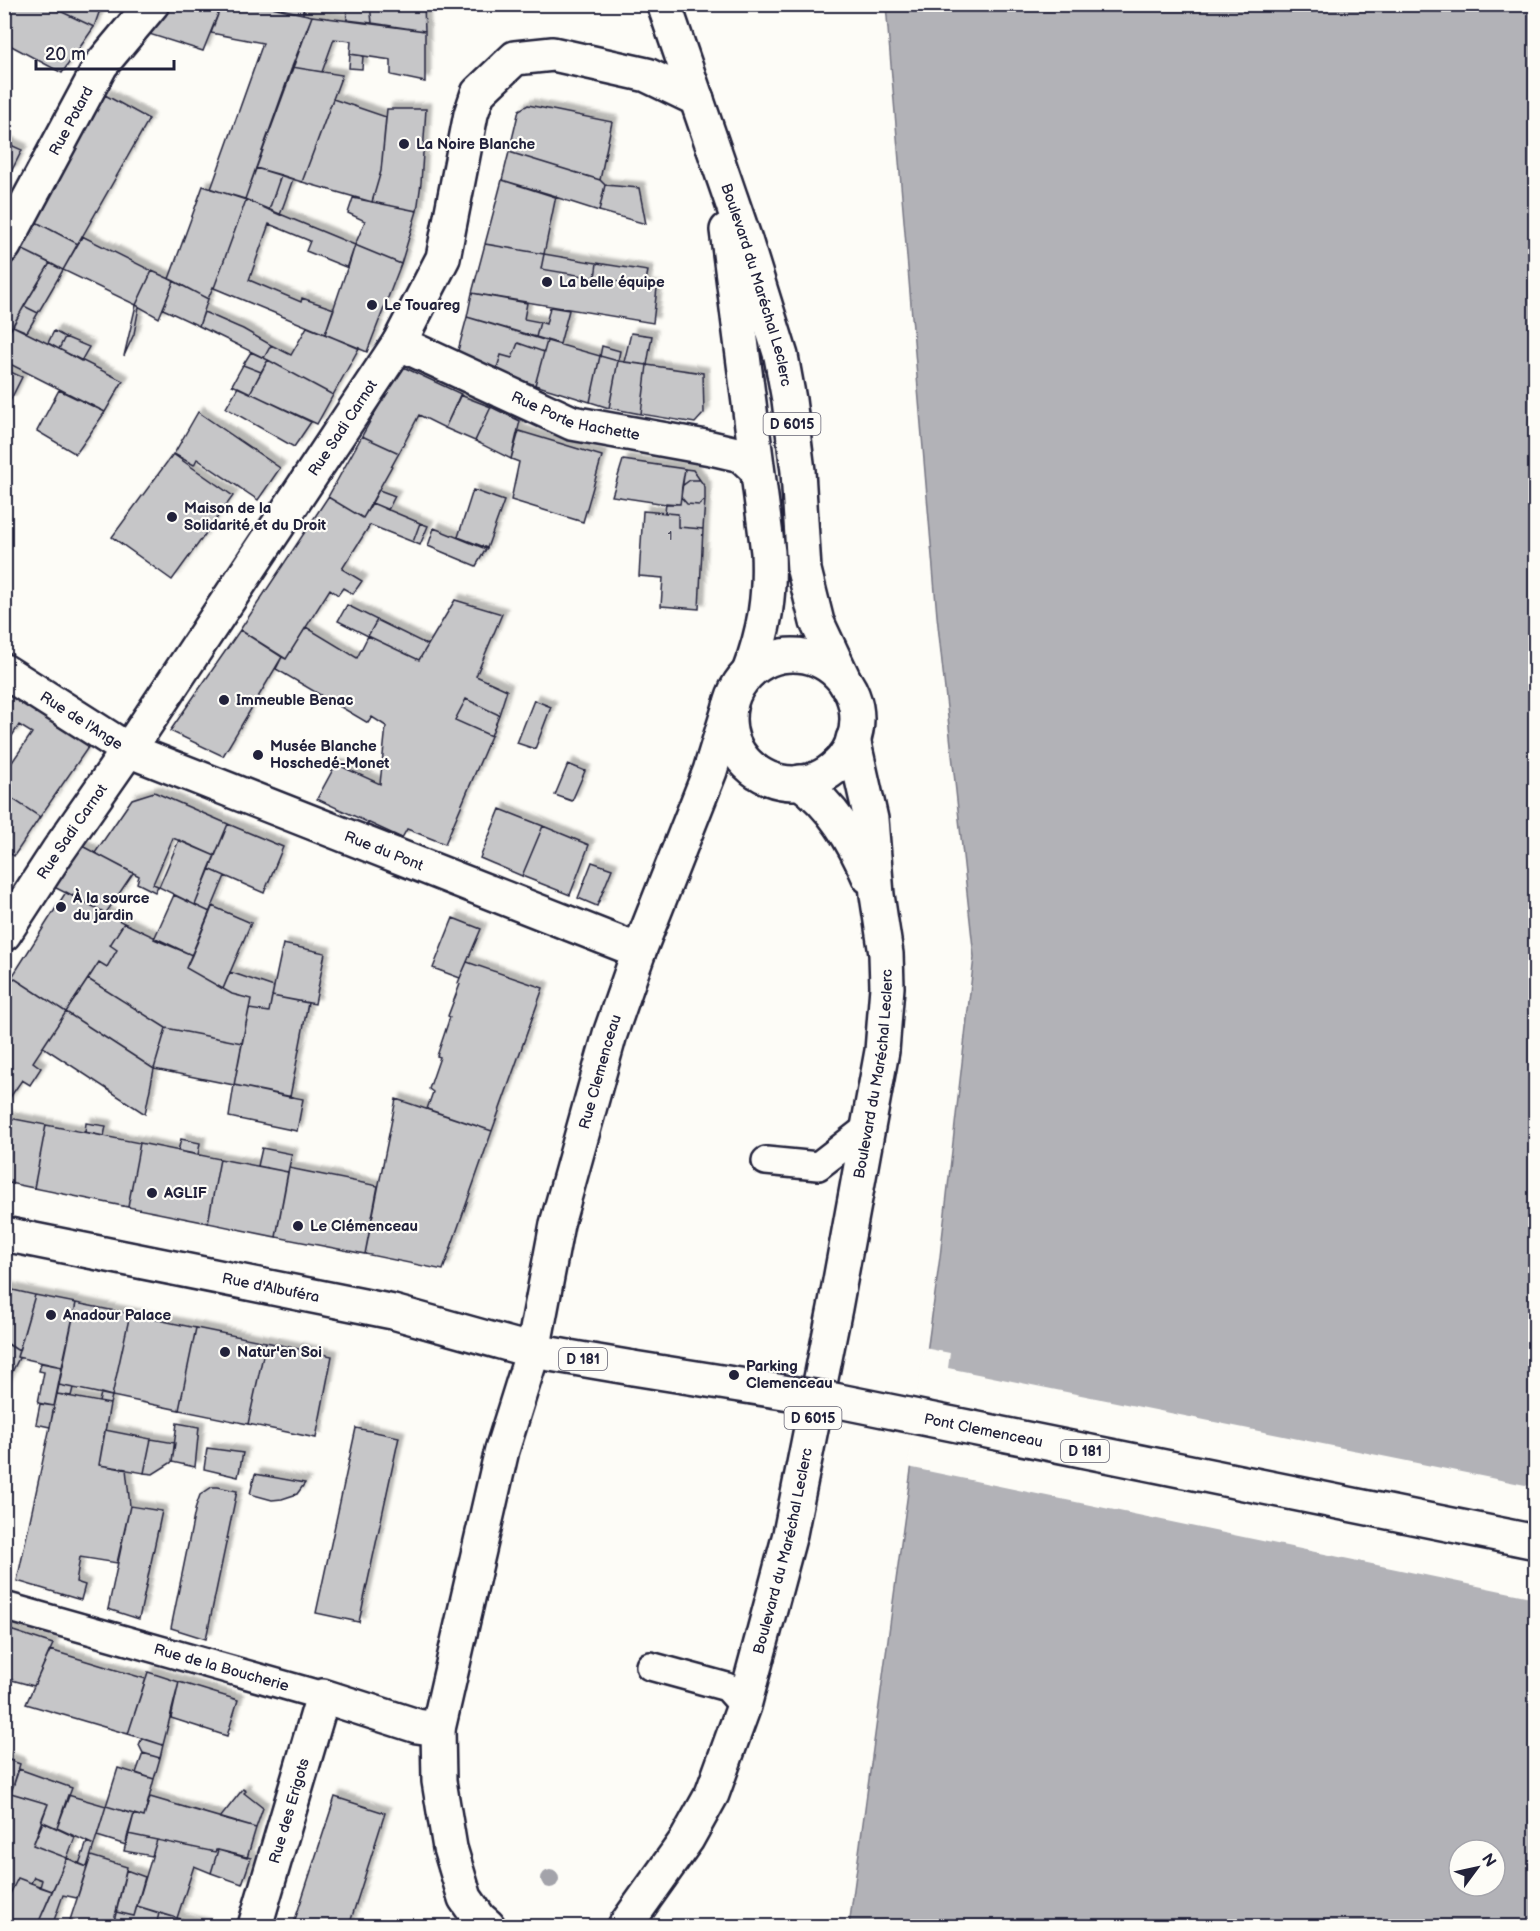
<svg xmlns="http://www.w3.org/2000/svg" width="1540" height="1931" font-family="'Balsamiq Sans',sans-serif">
<defs>
<filter id="shadow"><feDropShadow dx="5.5" dy="-5.5" stdDeviation="1.5" flood-color="#0004"/></filter>
</defs>
<rect width="100%" height="100%" fill="#fdfcf7"/>
<filter id="ink" filterUnits="userSpaceOnUse"><feTurbulence type="fractalNoise" baseFrequency=".0167" numOctaves="2"/><feDisplacementMap in="SourceGraphic" scale="12" xChannelSelector="R" yChannelSelector="G"/><feConvolveMatrix kernelMatrix="1 2 1 2 8 2 1 2 1" color-interpolation-filters="sRGB"/></filter>
<g filter="url(#ink)">
<!-- water -->
<path fill="#b2b2b7" stroke="#787885" stroke-width="1.5" fill-rule="evenodd" d="M886 5H1535V1926H849L940 1257 974 957 937 616ZM1459 1850H1495V1886H1459Z"/>
<!-- pier -->
<path fill="#fdfcf7" d="M924 1348 950 1353 948 1368 1535 1487V1598L908 1467Z"/>
<!-- building -->
<path fill="#c6c6c8" stroke="#22223b" stroke-width="1.5" filter="url(#shadow)" d="M4 4H45L94 27 62 73 4 42Z
M45 4H102L94 27Z
M175 4H222L203 51 149 34Z
M222 4H258L312 16 245 199 211 189 263 43 211 33Z
M258 4H304L303 14Z
M346 4H370L372 23 347 20Z
M370 4H424L425 31 372 23Z
M312 16 425 31V82L391 75V60L350 54 351 41 334 39 322 72 292 67Z
M350 54 363 56 362 69 349 68Z
M292 67 342 75 302 182 256 168Z
M105 95 149 119 78 244 36 222Z
M333 99 386 117 381 171 372 202 302 182Z
M528 105 612 122 600 180 509 152 519 110Z
M387 109H426L421 183 417 211 372 202 381 171Z
M4 142 22 150 11 172 4 169Z
M509 152 600 180 605 185 599 211 502 180Z
M256 168 281 175 269 210 245 199Z
M281 175 293 179 280 215 269 210Z
M502 180 556 196 544 254 485 244Z
M605 185 639 188 646 224 599 211Z
M203 186 246 200 214 288 213 287 208 299 169 279Z
M353 198 417 211 401 264 355 245 365 221 348 213Z
M246 200 355 245 348 268 306 251 310 241 269 224 249 280 301 302 302 298 334 309 325 334 214 288Z
M36 222 78 244 63 270 21 249Z
M82 236 152 271 136 305 63 270Z
M485 244 544 254 541 269 657 288 653 323 472 293Z
M355 245 401 264 367 352 325 334Z
M21 249 50 263 7 335 4 334V276Z
M544 254 597 263 595 278 541 269Z
M50 263 63 270 38 313 24 306Z
M597 263 648 271 645 286 595 278Z
M152 271 174 281 159 318 136 305Z
M174 281 208 299 199 326 163 309Z
M472 293 527 303 524 319 540 322 536 337 467 317Z
M136 305 139 307 134 334 124 356Z
M24 306 38 313 27 332 13 326Z
M550 307 569 310 560 344 536 337 540 322 546 324Z
M204 312 243 329 271 345 264 358 199 326Z
M467 317 547 341 544 352 518 343 512 358 501 355 496 371 456 358Z
M13 326 123 381 105 412 4 361V334L7 335Z
M307 327 359 348 333 395 264 358 271 345 291 355Z
M54 331 65 337 59 349 48 343Z
M631 333 652 336 647 365 624 362Z
M65 337 89 347 81 361 59 349Z
M547 341 600 356 590 402 535 385Z
M518 343 544 352 535 385 496 371 501 355 512 358Z
M602 346 620 351 618 361 600 356Z
M251 352 268 360 261 372 243 365Z
M600 356 618 361 609 408 590 402Z
M268 360 333 395 317 424 250 393Z
M618 361 647 365 641 414 609 408Z
M243 365 261 372 250 393 232 385Z
M647 365 703 373 704 413 695 423 641 414Z
M401 366 461 394 445 428 419 415 399 453 362 436Z
M4 369 22 377 10 401 4 398Z
M238 387 311 422 294 447 226 408Z
M59 390 105 412 76 454 37 431Z
M460 395 491 407 475 441 445 428Z
M491 407 520 421 511 459 475 441Z
M198 412 280 468 258 500 197 459 194 465 174 454Z
M519 431 602 456 583 522 511 500 519 462 511 459Z
M362 436 399 453 363 518 328 497Z
M173 454 233 496 172 580 112 537Z
M623 460 685 469 680 504H666L612 496Z
M685 469 693 470 700 480H690L682 486Z
M690 480H700L705 487V500L699 505 687 504 681 497 682 486Z
M379 490 395 496 388 510 372 503Z
M473 490 504 501 487 548 458 537Z
M328 497 363 518 372 503 420 523 413 542 370 525 342 569 362 581 353 594 343 588 338 595 330 589 286 659 240 630Z
M681 497 687 504 699 505 705 500 703 529 678 527V514L665 513 666 503 680 504Z
M643 511 678 514V527L703 529 699 609 661 606 663 578 639 576Z
M420 523 428 526 420 545 413 542Z
M434 528 486 549 476 566 428 546Z
M455 600 502 614 476 676 507 690 499 715 466 699 455 720 491 736 445 844 407 829 402 838 317 799 336 764 380 784 386 726 372 717 368 723 276 669 282 657 286 659 306 627 357 658 368 636 419 660Z
M347 605 377 620 368 636 338 621Z
M377 620 428 645 419 660 368 636Z
M240 630 282 657 223 756 170 731Z
M4 687 91 743 40 817 4 793V770L6 771 32 733 19 725 12 736 4 737Z
M466 699 499 715 491 736 455 720Z
M534 700 551 707 535 749 517 743Z
M568 764 585 771 572 801 555 795Z
M154 792 228 824 215 856 173 838 153 884 158 886 155 892 137 883 139 876 95 853 132 799Z
M4 793 40 817 14 856 4 850Z
M500 809 543 826 522 876 480 858Z
M228 824 283 847 264 893 209 869Z
M543 826 589 845 570 895 522 876Z
M179 840 215 856 195 905 159 887Z
M82 846 133 873 106 913 52 886Z
M592 862 612 869 597 906 578 898Z
M209 869 225 876 210 912 195 905Z
M66 892 124 923 110 945 117 950 107 967 99 962 66 1012 12 977Z
M174 895 210 912 192 955 154 939Z
M212 906 251 923 223 989 186 968Z
M453 918 481 929 460 978 433 968Z
M124 923 192 955 186 968 232 994 251 999 242 1043 166 1028 88 979 99 962 107 967 117 950 110 945Z
M283 944 325 953 315 1004 272 996Z
M467 962 543 988 492 1131 427 1109 433 1092 429 1089 440 1057 437 1056 450 1017 448 1016 460 984 458 983 460 978Z
M230 972 274 987 269 1012 249 1009 251 999 232 994 223 989Z
M12 977 66 1012 33 1062 41 1068 30 1085 22 1080 4 1106V988Z
M88 979 166 1028 154 1069 66 1012Z
M272 996 308 1003 290 1097 234 1085 249 1009 269 1012Z
M66 1012 154 1069 145 1114 43 1047Z
M166 1028 242 1043 234 1085 154 1069Z
M234 1085 303 1099 297 1131 229 1117Z
M396 1099 492 1131 443 1270 365 1254Z
M4 1117 46 1125 34 1188 4 1182Z
M86 1123 106 1126 104 1136 85 1132Z
M46 1125 140 1143 128 1207 34 1188Z
M181 1139 200 1143 198 1155 178 1151Z
M140 1143 220 1159 208 1223 128 1207Z
M262 1148 292 1154 288 1172 258 1166Z
M220 1159 288 1172 276 1237 208 1223Z
M289 1168 378 1186 365 1254 276 1237Z
M4 1288 35 1295 19 1351 4 1342Z
M35 1295 76 1303 62 1367 17 1357Z
M76 1303 130 1314 112 1396 59 1385Z
M130 1314 196 1328 179 1410 112 1396Z
M196 1328 266 1342 248 1424 179 1410Z
M5 1342 19 1351 17 1357 19 1358 5 1386Z
M266 1342 332 1356 316 1438 248 1424Z
M41 1363 62 1367 54 1406 38 1403 44 1372 39 1371Z
M59 1385 73 1388 71 1396 57 1394Z
M101 1393 112 1396 110 1404 99 1402Z
M57 1394 110 1404 99 1465 126 1469 130 1506 117 1563 80 1557 76 1582 85 1585 81 1600 17 1581Z
M40 1404 54 1406 50 1427 36 1424Z
M177 1423 199 1427 195 1467 172 1462Z
M356 1428 399 1437 359 1622 316 1613Z
M105 1430 151 1439 144 1473 99 1465Z
M151 1439 175 1443 172 1462 153 1474 144 1473Z
M207 1448 243 1453 238 1477 204 1469Z
M255 1474 305 1483 297 1494 282 1499 272 1500 250 1494Z
M212 1487H218L237 1491 206 1639 171 1628 196 1506 200 1495Z
M130 1506 162 1511 139 1619 108 1609Z
M4 1628 53 1644 34 1686 4 1678Z
M50 1650 146 1679 128 1734 26 1704Z
M148 1672 179 1682 163 1745 128 1734Z
M179 1682 238 1700 227 1736 171 1718Z
M142 1738 163 1745 160 1758 143 1753 139 1745Z
M143 1753 160 1758 154 1779 136 1773Z
M4 1758 20 1764 11 1793 4 1791Z
M118 1768 154 1779 144 1817 106 1806Z
M19 1769 72 1788 57 1828 41 1821 48 1804 11 1793Z
M243 1789 246 1791 244 1793 263 1808 256 1828 220 1818Z
M4 1791 48 1804 33 1845 67 1858 52 1891 40 1887 42 1880 34 1877 31 1883 18 1878 4 1906Z
M68 1795 106 1806 94 1845 57 1828Z
M150 1797 256 1828 247 1858 218 1850H216L215 1852 128 1834 134 1814 144 1817Z
M335 1797 385 1813 349 1926H293Z
M106 1806 134 1814 126 1845 97 1836Z
M43 1822 75 1837 67 1858 33 1845Z
M128 1834 157 1840 152 1856 124 1851Z
M157 1840 215 1852 216 1850H218L211 1873 194 1866 177 1918 137 1906Z
M87 1842 94 1845 87 1867 79 1864Z
M218 1850 251 1858 242 1884 211 1873Z
M91 1856 127 1867 113 1926H87L70 1920Z
M67 1858 87 1867 77 1898 63 1895 52 1926H37Z
M126 1870 145 1877 134 1916 116 1912Z
M18 1878 52 1891 37 1926H7L9 1922 4 1920V1906Z
M137 1906 159 1913 156 1926H113L116 1912 134 1916Z
M159 1913 177 1918 209 1926H156Z"/>
<g fill="none" stroke-linecap="round" stroke-linejoin="round">
<defs>
<g id="lane">
<path d="M766 1161 818 1166 867 1128"/>
<path id="s1" d="M4 1606 323 1696"/>
<path d="M650 1666 727 1687 744 1706"/>
</g>
<g id="street">
<path id="s2" d="M4 246 101 65 152 4"/>
<path id="s3" d="M399 343 572 423 711 448 741 455 757 470"/>
<path id="s4" d="M4 671 128 750 639 951"/>
<path id="s5" d="M4 934 58 851 138 736 399 343 443 258 471 114 478 93 515 58 553 54 647 75 697 99"/>
<path id="s6" d="M4 1234 393 1312 533 1351"/>
<path id="s7" d="M255 1926 323 1696 417 1726 438 1729"/>
</g>
<g id="primary">
<path id="s8" d="M664 4 745 240 781 356 789 400 798 471 804 570 817 622 846 684"/>
<path d="M727 230 768 552C770 596 765 630 749 672"/>
<circle cx="793" cy="719" r="64"/>
<path d="M800 782C833 806 853 840 869 877"/>
<path d="M533 1351 633 1368"/>
<path id="s9" d="M488 1926 479 1918 465 1898 450 1848 439 1781 438 1729 502 1450 533 1351 557 1224 610 1034 639 951 710 771 730 706"/>
<path id="s10" d="M625 1926 687 1839 712 1794 744 1706 790 1534 835 1308 882 1051 887 987 886 954 877 895 871 819 853 739"/>
</g>
</defs>
<!-- lane casing -->
<use href="#lane" stroke="#22223b" stroke-width="32"/>
<!-- street casing -->
<use href="#street" stroke="#22223b" stroke-width="38"/>
<!-- primary casing -->
<use href="#primary" stroke="#22223b" stroke-width="38"/>
<!-- lane -->
<use href="#lane" stroke="#fdfcf7" stroke-width="27"/>
<!-- street -->
<use href="#street" stroke="#fdfcf7" stroke-width="33"/>
<!-- primary -->
<use href="#primary" stroke="#fdfcf7" stroke-width="33"/>
<defs>
<g id="primary-bridge">
<path id="s11" d="M633 1368 834 1400 1536 1542"/>
</g>
</defs>
<!-- primary-bridge casing -->
<use href="#primary-bridge" stroke="#22223b" stroke-width="38" stroke-linecap="butt"/>
<!-- primary-bridge -->
<use href="#primary-bridge" stroke="#fdfcf7" stroke-width="33"/>
</g>
<!-- trees -->
<circle fill="#a3a3aa" cx="550" cy="1879" r="9"/>
</g>
<!-- markers -->
<g fill="#22223b" stroke="#fdfcf7" stroke-width="2">
<circle cx="404" cy="144" r="6"/>
<circle cx="547" cy="282" r="6"/>
<circle cx="372" cy="305" r="6"/>
<circle cx="172" cy="517" r="6"/>
<circle cx="224" cy="700" r="6"/>
<circle cx="258" cy="755" r="6"/>
<circle cx="61" cy="907" r="6"/>
<circle cx="152" cy="1193" r="6"/>
<circle cx="298" cy="1226" r="6"/>
<circle cx="51" cy="1315" r="6"/>
<circle cx="225" cy="1352" r="6"/>
<circle cx="734" cy="1375" r="6"/>
</g>
<g text-anchor="middle" dominant-baseline="central" stroke-width="4.5" stroke-linejoin="round" paint-order="stroke">
<!-- number labels -->
<g font-size="12" fill="#4b4b5e">
<text x="670" y="536">1</text>
</g>
<!-- shield labels -->
<g fill="#fdfcf7" stroke="#646373" stroke-width="1.5">
<rect x="763.5" y="413" width="57" height="22" rx="4.5"/>
<rect x="559" y="1348" width="48" height="22" rx="4.5"/>
<rect x="784.5" y="1407" width="57" height="22" rx="4.5"/>
<rect x="1061" y="1440" width="48" height="22" rx="4.5"/>
</g>
<g font-size="14" font-weight="bold" fill="#22223b">
<text x="792" y="424">D 6015</text>
<text x="583" y="1359">D 181</text>
<text x="813" y="1418">D 6015</text>
<text x="1085" y="1451">D 181</text>
</g>
<!-- street labels -->
<g font-size="15" fill="#22223b" stroke="#fdfcf7">
<text stroke="none"><textPath href="#s2" startOffset="142">Rue Potard</textPath></text>
<text stroke="none"><textPath href="#s8" startOffset="296">Boulevard du Maréchal Leclerc</textPath></text>
<text stroke="none"><textPath href="#s3" startOffset="192">Rue Porte Hachette</textPath></text>
<text stroke="none"><textPath href="#s5" startOffset="609">Rue Sadi Carnot</textPath></text>
<text stroke="none"><textPath href="#s4" startOffset="92">Rue de l'Ange</textPath></text>
<text stroke="none"><textPath href="#s5" startOffset="123">Rue Sadi Carnot</textPath></text>
<text stroke="none"><textPath href="#s4" startOffset="422">Rue du Pont</textPath></text>
<text stroke="none"><textPath href="#s9" startOffset="886">Rue Clemenceau</textPath></text>
<text stroke="none"><textPath href="#s10" startOffset="898">Boulevard du Maréchal Leclerc</textPath></text>
<text stroke="none"><textPath href="#s6" startOffset="272">Rue d'Albuféra</textPath></text>
<text stroke="none"><textPath href="#s11" startOffset="356">Pont Clemenceau</textPath></text>
<text stroke="none"><textPath href="#s10" startOffset="412">Boulevard du Maréchal Leclerc</textPath></text>
<text stroke="none"><textPath href="#s1" startOffset="226">Rue de la Boucherie</textPath></text>
<text stroke="none"><textPath href="#s7" startOffset="120">Rue des Erigots</textPath></text>
</g>
<!-- poi labels -->
<g font-size="15" font-weight="bold" fill="#22223b" stroke="#fdfcf7" text-anchor="start">
<text x="416" y="144">La Noire Blanche</text>
<text x="559" y="282">La belle équipe</text>
<text x="384" y="305">Le Touareg</text>
<text x="184" y="508">Maison de la<tspan x="184" dy="17">Solidarité et du Droit</tspan></text>
<text x="236" y="700">Immeuble Benac</text>
<text x="270" y="746">Musée Blanche<tspan x="270" dy="17">Hoschedé-Monet</tspan></text>
<text x="73" y="898">À la source<tspan x="73" dy="17">du jardin</tspan></text>
<text x="164" y="1193">AGLIF</text>
<text x="310" y="1226">Le Clémenceau</text>
<text x="63" y="1315">Anadour Palace</text>
<text x="237" y="1352">Natur'en Soi</text>
<text x="746" y="1366">Parking<tspan x="746" dy="17">Clemenceau</tspan></text>
</g>
</g>
<!-- margin -->
<rect width="1540" height="1931" fill="none" stroke="#fdfcf7" stroke-width="24"/>
<rect x="12" y="12" width="1516" height="1907" fill="none" stroke="#22223b" stroke-width="2" filter="url(#ink)"/>
<!-- north arrow -->
<g transform="translate(1477 1868) rotate(57)"><circle r="28" fill="#fdfcf7" stroke="#a5a5ac" stroke-width="1.5"/>
<path d="M0-4.5L10 22L0 15L-10 22Z" fill="#22223b"/>
<text y="-9" font-size="16" font-weight="bold" text-anchor="middle" fill="#22223b">N</text>
</g>
<!-- scale -->
<path d="M36 60v9h138v-9" fill="none" stroke="#22223b" stroke-width="3"/>
<text x="45" y="60" font-size="18" fill="#22223b" stroke="#fdfcf7" stroke-width="4.5" paint-order="stroke">20 m</text>
</svg>
